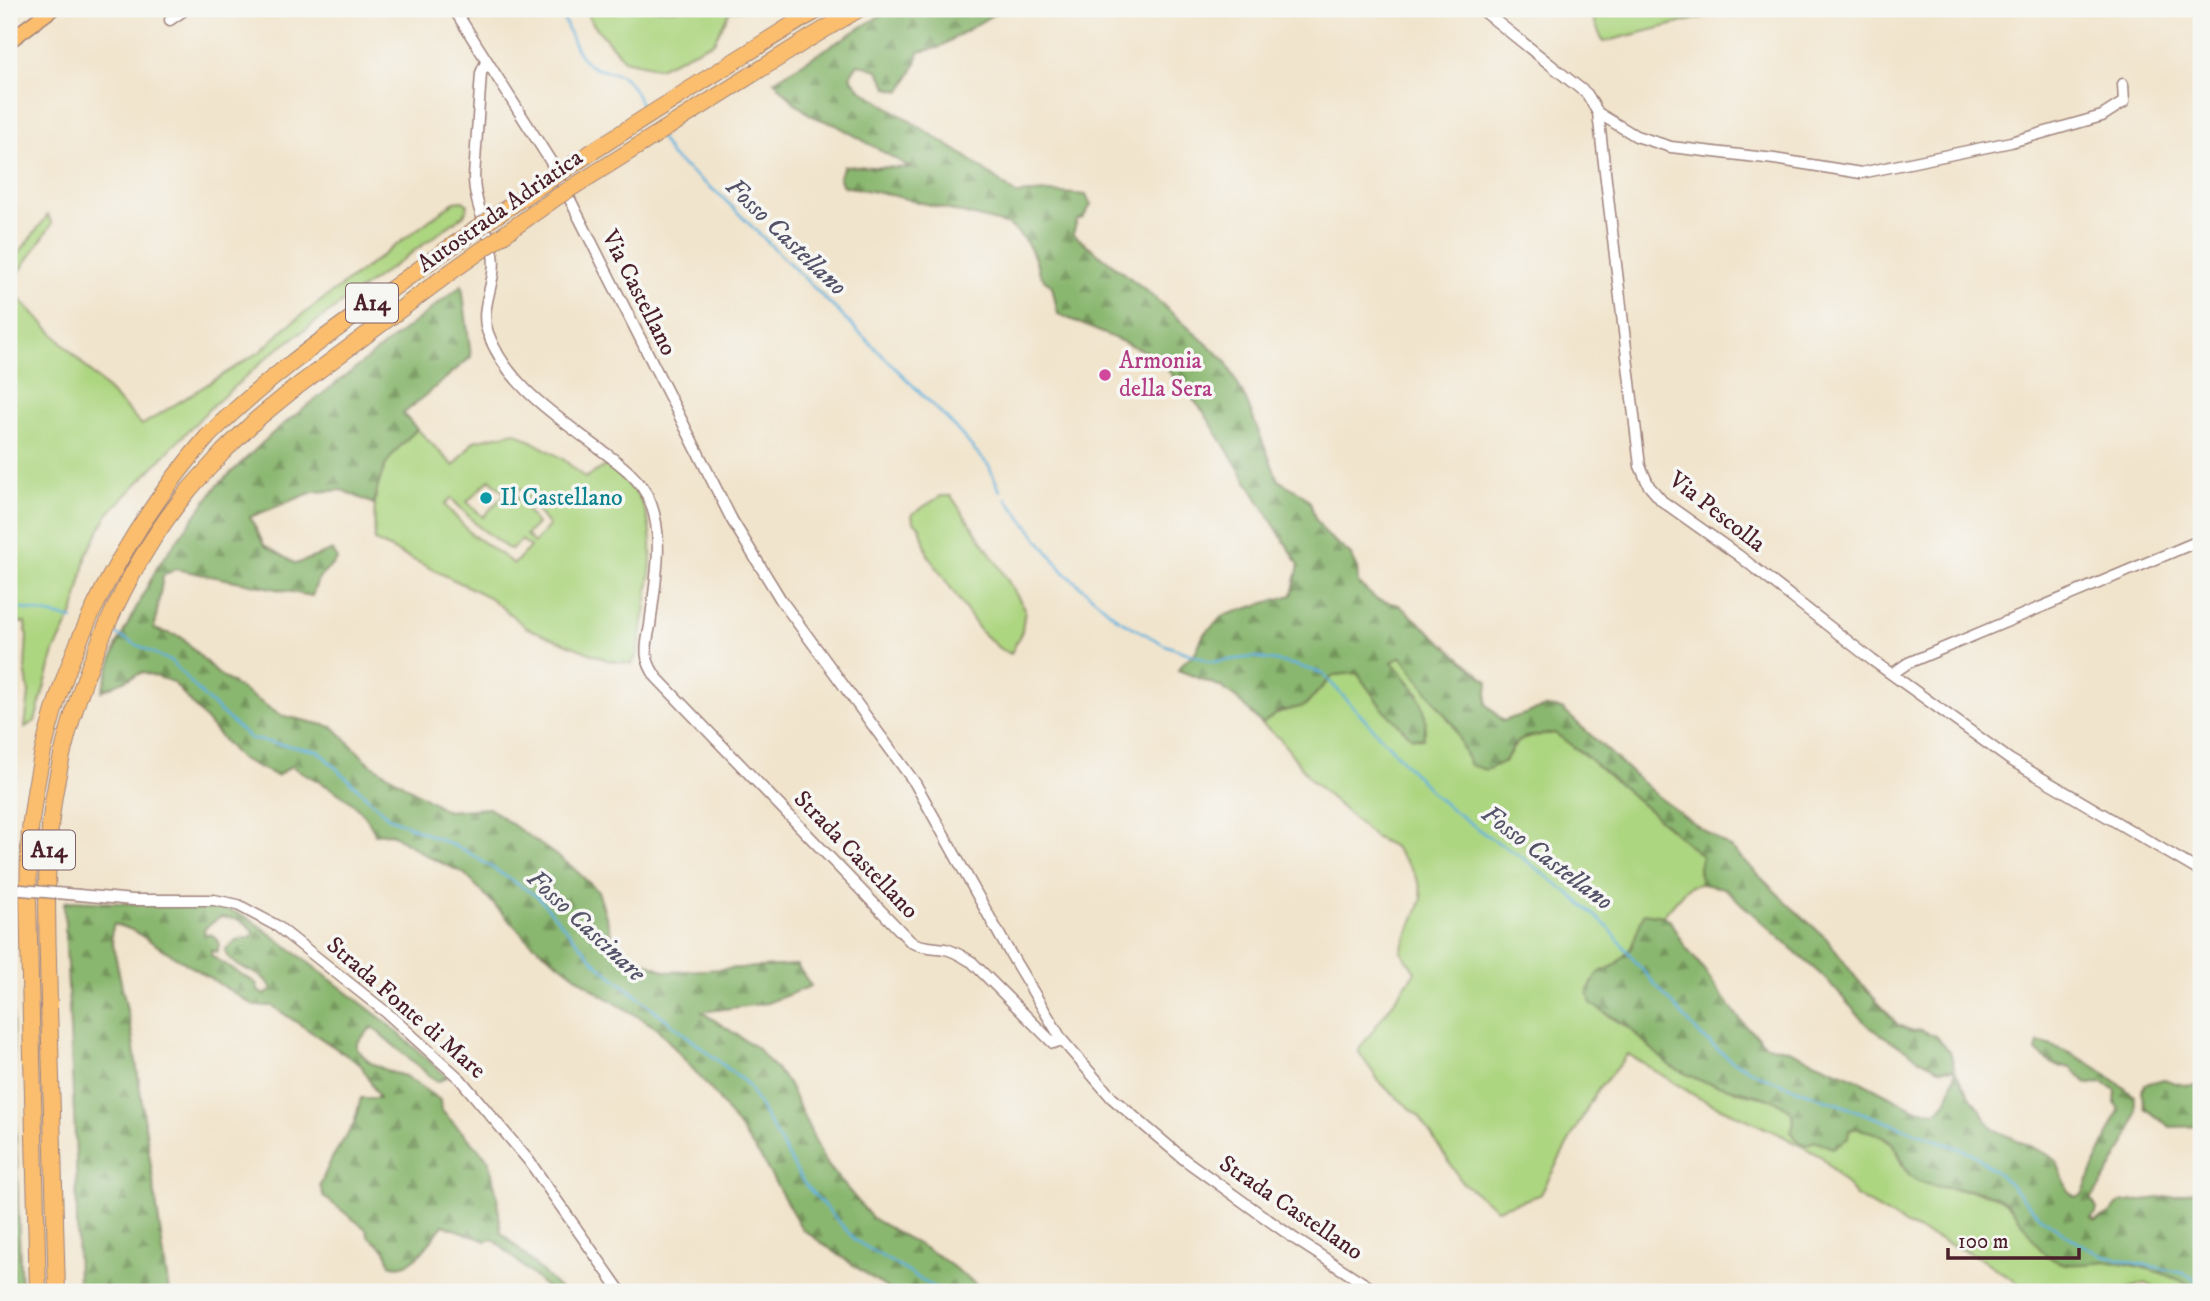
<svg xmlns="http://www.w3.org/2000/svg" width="2210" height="1301" font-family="'IM FELL DW Pica',serif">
<defs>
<pattern id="forest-firs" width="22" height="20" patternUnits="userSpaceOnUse" patternTransform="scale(1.75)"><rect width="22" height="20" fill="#8ab76f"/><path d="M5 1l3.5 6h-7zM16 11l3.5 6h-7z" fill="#73945b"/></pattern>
</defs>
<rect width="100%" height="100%" fill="#f6f6f2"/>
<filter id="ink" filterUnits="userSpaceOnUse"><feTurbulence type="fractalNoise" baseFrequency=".0143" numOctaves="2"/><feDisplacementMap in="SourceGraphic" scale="14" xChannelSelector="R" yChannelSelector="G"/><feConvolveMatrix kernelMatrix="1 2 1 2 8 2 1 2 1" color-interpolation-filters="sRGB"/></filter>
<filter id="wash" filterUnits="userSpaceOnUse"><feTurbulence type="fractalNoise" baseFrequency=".00686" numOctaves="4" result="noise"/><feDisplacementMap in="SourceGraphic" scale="28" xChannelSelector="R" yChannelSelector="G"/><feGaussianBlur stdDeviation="1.57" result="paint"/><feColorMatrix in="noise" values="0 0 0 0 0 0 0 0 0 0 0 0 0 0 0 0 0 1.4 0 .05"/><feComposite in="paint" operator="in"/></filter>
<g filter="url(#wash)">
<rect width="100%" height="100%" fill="#f1e4cc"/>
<!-- green -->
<path fill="#add681" stroke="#7c7a56" stroke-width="2" fill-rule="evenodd" d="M585 9H745L730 11 714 42 659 68 624 60 593 24Z
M1589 9H1714L1716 14 1603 42Z
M463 201 468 205 464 215 270 355 209 409 108 514 87 554 74 611 54 652 35 721 25 727 29 693 25 668 27 635 25 623 9 621V288L142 425 261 351 286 327 454 202Z
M48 215 52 224 9 287V266Z
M417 429 454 466 474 441 515 432 563 459 585 478 609 464C617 472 626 479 632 487 667 529 645 603 638 652L632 664 607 660 527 628 489 597 375 541C374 513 372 481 390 456 397 446 409 438 417 429ZM490 479 505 494 483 517 467 502ZM520 488 549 526 534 543 526 535 537 524 514 493ZM451 498 478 526 507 548 512 549 522 540 530 547 514 564 471 534 445 505Z
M941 496H951L997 563 1025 609 1022 631 1011 654 1000 649 982 633 928 555 920 527 913 521 912 514Z
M1401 656 1453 725 1470 765 1505 761C1519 734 1527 737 1555 733L1587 757 1703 856 1699 867 1701 884 1690 886 1686 889 1663 916 1644 914 1631 948 1616 965 1598 973 1588 991 1607 1015 1738 1092 1775 1100 1791 1111 1794 1122 1814 1141 1833 1148C1838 1143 1843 1135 1849 1131 1860 1123 1883 1137 1892 1143 1897 1151 1900 1164 1906 1171 1925 1195 1975 1185 2002 1199 2025 1211 2036 1258 2063 1263 2079 1265 2096 1261 2111 1262 2136 1264 2183 1277 2201 1292H2165L2145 1283 2124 1290 2106 1292H2031L1977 1256 1910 1227 1856 1196 1822 1157 1781 1135 1699 1098 1628 1054 1596 1092 1540 1195 1497 1209 1462 1182 1419 1116 1381 1084 1358 1051 1415 972 1401 951 1422 899 1420 886 1412 869 1394 847 1374 837 1312 781 1280 739 1262 724 1279 712 1304 706 1334 675 1357 673 1383 709 1419 694 1392 662Z"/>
<!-- forest -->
<path fill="url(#forest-firs)" stroke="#6a6b4d" stroke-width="2" fill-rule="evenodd" d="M891 9H1002L938 48 919 52 915 66 901 91 888 88 878 70 858 64 850 76 860 89 965 156 1016 194 1048 192 1086 195 1091 205 1083 218 1077 220 1073 234 1147 291 1225 360 1246 400 1278 480 1302 494 1310 502 1315 518 1327 535 1351 555 1357 567 1358 583 1377 600 1399 605 1488 682 1486 704 1503 721 1546 707 1562 709 1656 795 1696 825 1731 848 1789 905 1826 938 1857 979 1898 1025 1912 1031 1922 1030 1935 1036 1950 1051 1955 1070 1962 1084 1993 1129 2047 1154 2057 1162 2068 1191 2075 1197 2082 1195 2119 1110 2115 1103 2116 1090 2103 1083 2088 1084 2070 1067C2056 1069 2047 1060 2036 1051L2038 1042C2073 1050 2106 1072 2134 1096 2134 1100 2136 1104 2136 1108 2136 1128 2105 1183 2091 1198L2097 1209 2096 1214 2091 1218 2095 1221 2110 1214 2119 1203 2176 1196 2193 1191 2201 1193V1291C2178 1277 2138 1263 2110 1262 2095 1262 2076 1267 2062 1263 2034 1256 2025 1217 2004 1201 1985 1185 1937 1192 1916 1180 1902 1172 1903 1157 1894 1145 1886 1134 1867 1131 1855 1128L1849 1130 1848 1138 1833 1148 1815 1141 1806 1145 1799 1142 1791 1132 1794 1122 1791 1111 1775 1100 1701 1081 1670 1066 1625 1024 1591 1004 1588 991 1598 973 1616 965 1631 948 1644 913 1663 916 1669 919 1685 947 1702 967 1719 992 1742 1022 1766 1045 1786 1049 1861 1081 1914 1109 1936 1112C1950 1101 1952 1087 1955 1070L1939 1069 1921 1060 1868 1026 1828 981 1724 888 1701 884 1699 867 1702 856 1587 757 1555 733 1526 737 1514 745 1505 761 1486 770 1470 765 1453 725 1401 656 1392 662C1413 687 1433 705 1423 739L1411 737 1383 709 1357 673 1334 675 1304 706 1279 712 1262 724 1236 698 1219 686 1178 670 1186 660 1195 653 1204 634 1225 615 1292 595 1299 565 1203 411 1156 356 1058 314 1052 286C1035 274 1041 269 1032 252 1027 241 1018 233 1009 225L887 194 843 186 839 177 844 166 911 168 836 125 812 116 795 103 774 81Z
M462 285 471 357 403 414 417 429C388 458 382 463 374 504L342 490 313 492 250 517 264 545 296 564 333 550 337 560 318 579 312 596 175 569 163 576 154 629 181 637 217 673 280 715 333 727 369 763 447 811 489 808 571 866 598 891 616 949 667 972 797 965 811 986 767 1003 702 1012 757 1048 788 1083 825 1162 872 1218 940 1257 986 1292H892L802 1229 761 1158 714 1093 657 1028 597 992 528 940 464 873 429 857 390 833 375 834C364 800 319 783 291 766L277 776 239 758 173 682 143 672 102 691 117 645 158 566 217 486 275 431Z
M9 898 12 899 13 1060 21 1292H9Z
M68 901 222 907 248 918 288 947 387 1023 447 1077 437 1082 372 1027 357 1043V1049L369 1062 390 1072 405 1076 440 1100 441 1110 489 1160 497 1196 501 1232 563 1292H551L493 1239 486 1241 443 1225C429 1242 415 1271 390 1265L386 1250 369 1237 366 1229 324 1197 320 1185 332 1158 354 1124 361 1098H379L361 1065 272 1006H255L132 930 114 924 111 935 132 1034 169 1292H78L76 1157 64 903ZM220 917C234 918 247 920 254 933L251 937 237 940 225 950C230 972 265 968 272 990L264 995 258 991 257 984C241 973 226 967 211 955V950L217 952 219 945 217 939 210 934 205 936 204 929Z
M2164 1079C2176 1083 2188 1088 2201 1084V1126L2170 1127 2145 1108 2141 1091 2145 1084Z"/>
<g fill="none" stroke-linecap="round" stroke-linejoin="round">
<!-- stream -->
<path stroke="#63b2dd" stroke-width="2.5" d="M560 9C567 26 574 51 588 64 597 72 609 70 619 75 632 80 638 99 644 110
M660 137 671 156 721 196 950 422 989 466 1000 491
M1006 498 1064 572 1118 619 1165 645 1212 662 1254 657 1291 664 1322 673 1437 798 1486 835 1520 856 1570 894 1609 928 1638 965 1701 1036 1732 1061 1764 1077 1972 1153 2008 1182 2039 1216 2077 1242 2103 1256 2183 1273 2201 1282
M9 606 73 619
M117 635 172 662 207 700 251 739 318 751 388 817 466 851 538 897 597 964 747 1084 803 1182 856 1241 942 1292"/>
</g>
</g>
<g filter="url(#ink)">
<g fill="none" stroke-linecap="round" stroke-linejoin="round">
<defs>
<path id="minor" d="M454 9 551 162 732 520 781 600 915 783 1004 943 1062 1040 1112 1098 1185 1160 1295 1239 1377 1292
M1481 9 1587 94 1598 113 1640 466 1649 486 1662 501 1738 555 1872 660 2009 759 2201 872
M170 20 186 9
M486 62 481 73 474 177C474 204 488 228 493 254 498 281 478 307 488 333 507 385 555 415 597 447 618 462 642 479 651 504 665 541 654 587 650 626 648 635 645 648 647 657 648 664 652 671 656 677L911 942C923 948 932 947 945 949 955 951 963 957 972 962L1053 1043 1062 1040
M1598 113 1636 136 1671 147 1774 159 1861 173 2011 142 2102 116 2124 102 2123 84
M1892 674 1908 663 2201 540
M79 895 133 900H214L238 905 277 926 387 1013 460 1079 529 1161 621 1292"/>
<path id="major" d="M9 41 52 9"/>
<path id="highway" d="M800 20 820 9
M810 38 859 9
M38 1292 28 900C29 874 28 847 31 821 48 676 114 545 208 436
M57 1292C54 1197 52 1101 49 1006 48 931 42 853 57 779 76 682 125 567 188 491 199 478 212 465 223 452"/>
</defs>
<!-- minor casing -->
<use href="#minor" stroke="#9e827c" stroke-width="13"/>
<!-- major casing -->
<use href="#major" stroke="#9e827c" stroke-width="17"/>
<!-- highway casing -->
<use href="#highway" stroke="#9e827c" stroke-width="18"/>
<!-- minor -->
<use href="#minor" stroke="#fff" stroke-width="10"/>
<!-- major -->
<use href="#major" stroke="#fbbe6e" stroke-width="14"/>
<!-- highway -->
<use href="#highway" stroke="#fbbe6e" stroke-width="16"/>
<defs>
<path id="minor-bridge" d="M10 889 79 895"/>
<path id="highway-bridge" d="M208 436C261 383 321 340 382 296 517 197 658 109 800 20
M223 452 257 419 295 388 452 271 557 197 810 38"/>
</defs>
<!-- minor-bridge casing -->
<use href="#minor-bridge" stroke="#9e827c" stroke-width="13" stroke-linecap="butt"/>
<!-- highway-bridge casing -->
<use href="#highway-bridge" stroke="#9e827c" stroke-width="18" stroke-linecap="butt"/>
<!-- minor-bridge -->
<use href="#minor-bridge" stroke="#fff" stroke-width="10"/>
<!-- highway-bridge -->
<use href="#highway-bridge" stroke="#fbbe6e" stroke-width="16"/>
</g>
</g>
<!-- markers -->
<circle fill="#d1479c" stroke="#f6f6f2" stroke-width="2.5" cx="1105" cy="375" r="7"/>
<circle fill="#0f9aa8" stroke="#f6f6f2" stroke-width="2.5" cx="486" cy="498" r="7"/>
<g text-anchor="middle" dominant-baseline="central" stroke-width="7" stroke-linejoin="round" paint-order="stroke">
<!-- shield labels -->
<g fill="#f6f6f2" stroke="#7e6067" stroke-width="2">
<rect x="346" y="283.5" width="52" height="39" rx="5"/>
<rect x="23" y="830.5" width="52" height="39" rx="5"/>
</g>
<g font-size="23" font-weight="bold" fill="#4a1f2b">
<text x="372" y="303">A14</text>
<text x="49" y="850">A14</text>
</g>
<!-- street labels -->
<g font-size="24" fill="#4a1f2b" stroke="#f6f6f2">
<text transform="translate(500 211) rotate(-35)">Autostrada Adriatica</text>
<text transform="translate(639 293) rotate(63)">Via Castellano</text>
<text transform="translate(1717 512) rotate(38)">Via Pescolla</text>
<text transform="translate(856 855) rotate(46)">Strada Castellano</text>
<text transform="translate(406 1008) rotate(41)">Strada Fonte di Mare</text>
<text transform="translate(1291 1208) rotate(34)">Strada Castellano</text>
</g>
<!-- hotel labels -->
<g font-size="24" fill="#b23c85" stroke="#f6f6f2" text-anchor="start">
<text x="1119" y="361">Armonia<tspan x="1119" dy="28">della Sera</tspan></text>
</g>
<!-- culture labels -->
<g font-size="24" fill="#0d838f" stroke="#f6f6f2" text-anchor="start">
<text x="500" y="498">Il Castellano</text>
</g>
<!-- water labels -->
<g font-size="26" font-style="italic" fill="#535269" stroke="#f6f6f2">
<text transform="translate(786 237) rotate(44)">Fosso Castellano</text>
<text transform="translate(1547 858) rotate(37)">Fosso Castellano</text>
<text transform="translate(586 926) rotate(43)">Fosso Cascinare</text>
</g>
</g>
<!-- margin -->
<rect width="2210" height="1301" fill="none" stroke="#f6f6f2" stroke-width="35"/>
<!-- scale -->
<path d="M1948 1248v10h131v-10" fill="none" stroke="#4a1f2b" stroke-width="3.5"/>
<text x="1958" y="1248" font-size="21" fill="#4a1f2b" stroke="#f6f6f2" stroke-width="5" paint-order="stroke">100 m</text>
</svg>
